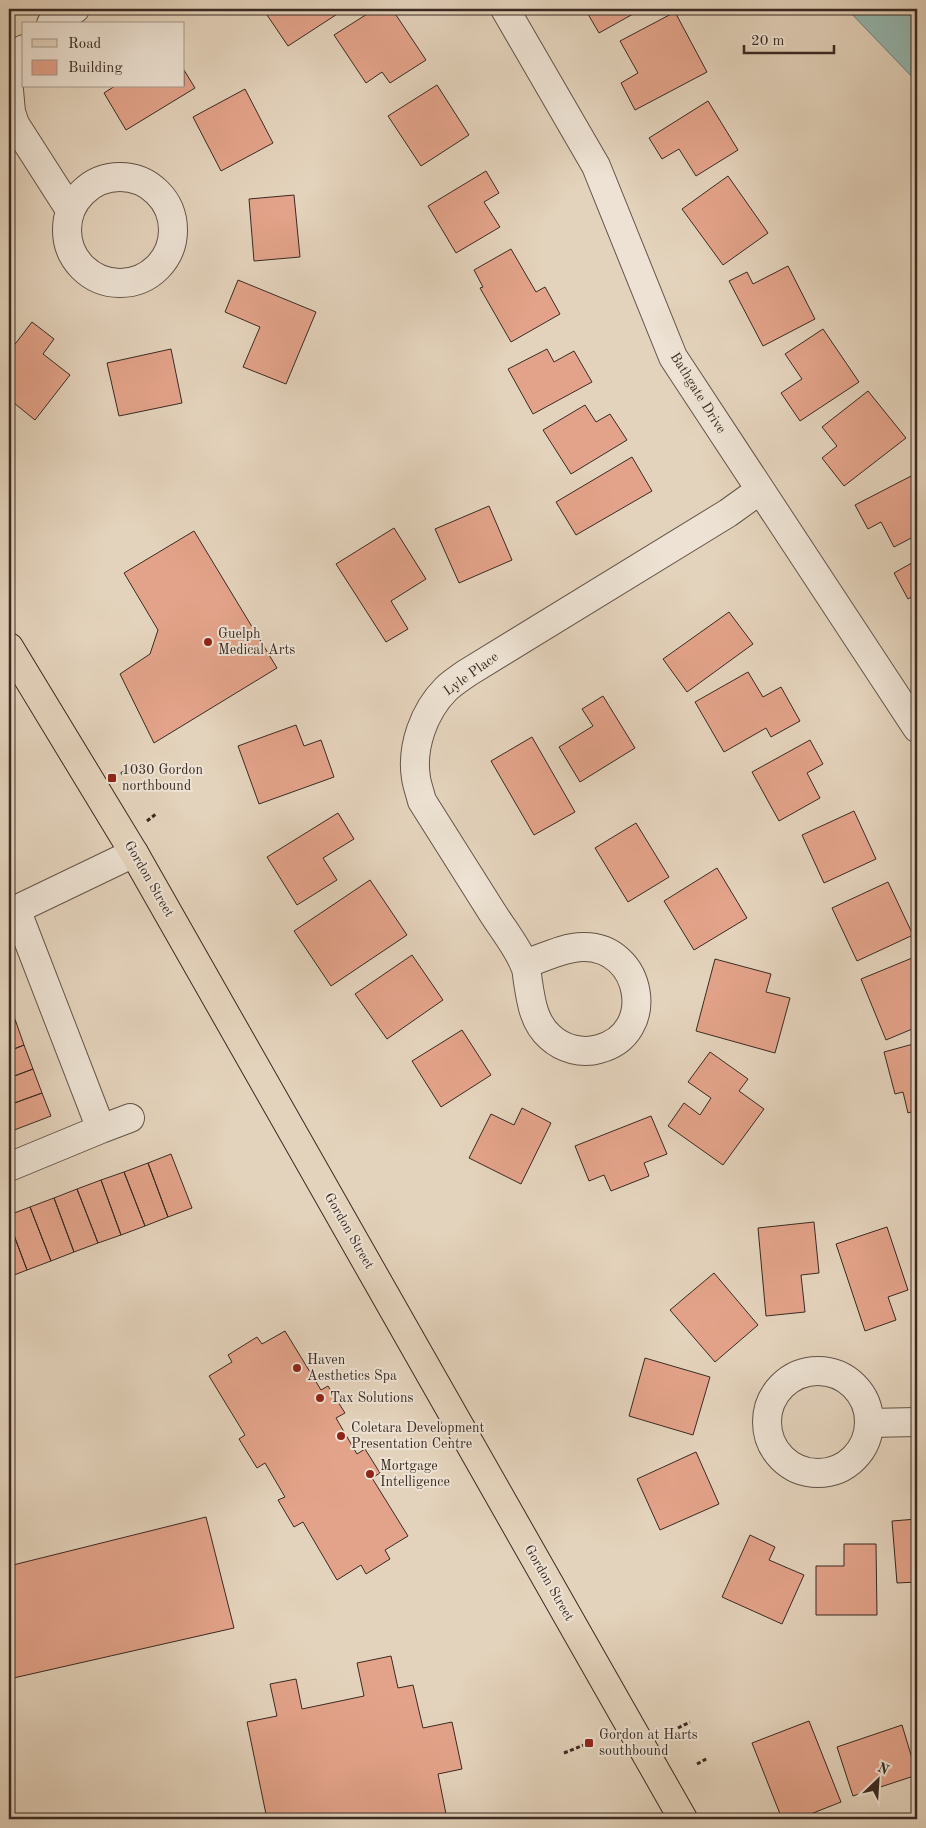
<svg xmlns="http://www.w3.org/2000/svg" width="926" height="1828" font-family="'Old Standard TT',serif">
<rect width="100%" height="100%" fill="#e4d3bc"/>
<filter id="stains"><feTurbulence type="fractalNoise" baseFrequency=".004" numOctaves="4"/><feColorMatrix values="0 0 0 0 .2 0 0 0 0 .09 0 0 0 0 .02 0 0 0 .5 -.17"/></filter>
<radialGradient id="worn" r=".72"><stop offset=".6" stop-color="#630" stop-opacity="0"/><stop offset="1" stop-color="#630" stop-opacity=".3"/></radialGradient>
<!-- water -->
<path fill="#95b8b1" stroke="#717f78" d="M847 9H917V82Z"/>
<!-- building -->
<path fill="#e3a38a" stroke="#3a2a22" d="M263 9H345L288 46Z
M375 9H392L426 60 390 83 382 72 366 83 334 35Z
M585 9H642L599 33Z
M675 12 707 72 635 110 621 83 638 73 620 41Z
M184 70 195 88 126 130 104 93 115 86H184Z
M437 85 469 135 421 166 388 116Z
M245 89 273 143 221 171 193 117Z
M708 101 738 150 696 176 679 149 662 159 649 138Z
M486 171 499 193 484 202 500 227 456 253 428 206Z
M728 176 768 233 723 265 682 209Z
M294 195 300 257 254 261 249 199Z
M511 249 536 292 545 287 560 314 511 342 480 288 483 287 474 270Z
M788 266 815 319 763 346 729 281 747 272 753 284Z
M238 280 316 312 286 384 243 367 260 327 225 312Z
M32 322 54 339 43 354 70 375 35 420 9 399V352Z
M823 329 859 382 800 421 781 393 802 379 785 354Z
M171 349 182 403 119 416 107 363Z
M547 349 554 362 574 351 592 382 533 414 508 369Z
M868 391 906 438 844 486 822 458 837 446 822 427Z
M585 405 596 422 610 414 627 440 571 474 543 430Z
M632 457 652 491 576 535 556 502Z
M915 474 917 477V535L894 547 881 522 868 529 855 505Z
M489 506 512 560 459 583 435 529Z
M394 528 426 579 391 601 408 629 386 642 336 564Z
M194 531 277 668 154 743 120 674 150 654 158 630 124 573Z
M917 560V594L908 599 894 573Z
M729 612 753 644 687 692 663 659Z
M748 672 763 697 781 687 800 721 771 737 766 728 724 752 695 702Z
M603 696 635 748 580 782 559 747 593 726 582 709Z
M296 725 304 746 321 740 334 777 259 804 238 746Z
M532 737 575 812 534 835 491 761Z
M810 740 823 764 807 773 820 798 779 821 752 772Z
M854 811 876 859 824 883 802 835Z
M338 813 354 839 323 858 337 880 297 905 267 857Z
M636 823 669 877 628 902 595 848Z
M717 868 747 918 694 950 664 901Z
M370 880 407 935 331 986 294 931Z
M888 882 913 935 857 961 832 908Z
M412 955 443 1000 387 1039 355 994Z
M917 956V1027L886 1040 861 979Z
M715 959 771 974 766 992 790 998 775 1053 696 1031Z
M9 1004 16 1022 9 1024Z
M16 1022 24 1045 9 1051V1024Z
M462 1030 491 1075 441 1107 412 1061Z
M917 1043V1110L908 1113 903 1092 895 1094 884 1052Z
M24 1045 33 1069 9 1078V1051Z
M710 1052 748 1079 739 1091 764 1109 723 1165 668 1126 684 1103 700 1115 711 1098 688 1082Z
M33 1069 42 1093 9 1105V1078Z
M42 1093 51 1116 9 1132V1105Z
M522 1108 551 1123 521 1184 469 1158 491 1114 514 1125Z
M651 1116 667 1154 644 1163 649 1176 611 1191 604 1175 589 1181 575 1146Z
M171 1154 192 1208 168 1217 148 1163Z
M148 1163 168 1217 145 1226 124 1172Z
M124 1172 145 1226 121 1235 101 1180Z
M101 1180 121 1235 98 1243 77 1189Z
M77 1189 98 1243 74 1252 54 1198Z
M54 1198 74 1252 51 1261 30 1207Z
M30 1207 51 1261 27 1270 9 1222V1215Z
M9 1222 27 1270 9 1277Z
M814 1222 819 1273 801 1275 805 1312 766 1316 758 1228Z
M887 1227 908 1290 888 1297 896 1320 865 1331 836 1244Z
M714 1273 758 1325 715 1362 670 1310Z
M285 1331 321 1390 328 1386 345 1413 336 1418 357 1454 365 1449 380 1473 372 1478 408 1536 385 1550 390 1559 366 1574 361 1565 337 1580 303 1522 294 1527 278 1500 285 1497 265 1463 257 1468 239 1439 245 1435 209 1376 232 1362 228 1355 257 1337 262 1344Z
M645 1358 710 1377 693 1435 629 1416Z
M696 1452 719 1504 660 1530 637 1479Z
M206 1517 234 1628 9 1679V1566Z
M917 1519V1582L897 1583 892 1521Z
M750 1535 775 1547 769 1560 804 1575 782 1624 722 1597Z
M844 1544H876L877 1615H816V1566H844Z
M391 1656 398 1688 413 1685 423 1728 452 1722 462 1769 438 1774 447 1819H267L247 1722 277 1716 270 1684 296 1679 302 1709 364 1696 357 1663Z
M809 1721 841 1802 798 1819H782L752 1743Z
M902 1725 917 1775 853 1796 837 1747Z"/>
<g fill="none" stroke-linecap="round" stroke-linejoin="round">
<defs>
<path id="minor" d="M505 9 596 166 673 357 917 728
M51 24 75 9
M9 86 11 74 24 49
M9 90 11 112 15 124 70 210
M67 230a53 53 0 1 1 106 0a53 53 0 1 1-106 0Z
M16 909 101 1129
M9 913 134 853
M525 964C543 958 564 947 583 947 643 946 658 1034 599 1049 582 1054 563 1049 550 1037 534 1023 531 1002 528 982 527 976 527 969 524 964 518 948 502 928 492 912 469 875 445 838 422 801 420 793 417 785 416 778 411 747 424 711 446 689 452 683 460 678 467 673L728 513 760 490
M9 1167 101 1129 130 1118
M767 1422a51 51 0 1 1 102 0a51 51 0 1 1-102 0Z
M869 1423 917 1422"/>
<path id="major" d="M9 647 134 853 683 1819"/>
</defs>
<!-- minor casing -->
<use href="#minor" stroke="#645448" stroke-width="30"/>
<!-- major casing -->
<use href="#major" stroke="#3a2a22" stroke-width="30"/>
<!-- path -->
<path stroke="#3a2a22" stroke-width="3" stroke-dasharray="4 2.5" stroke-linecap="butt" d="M121 774 129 769
M147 821 156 814
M678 1728 690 1722
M564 1753 589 1743
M697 1764 708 1758"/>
<!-- minor -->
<use href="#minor" stroke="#ede2d3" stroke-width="28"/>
<!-- major -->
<use href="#major" stroke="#e4d3bc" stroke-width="28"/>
</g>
<!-- markers -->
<g fill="#8f2418" stroke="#ede2d3" stroke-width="2">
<circle cx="208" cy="642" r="5"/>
<rect x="107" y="773" width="10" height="10" rx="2.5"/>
<circle cx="297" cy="1368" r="5"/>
<circle cx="320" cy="1398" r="5"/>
<circle cx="341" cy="1436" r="5"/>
<circle cx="370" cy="1474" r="5"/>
<rect x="584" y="1738" width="10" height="10" rx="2.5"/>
</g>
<g text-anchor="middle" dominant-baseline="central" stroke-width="4" stroke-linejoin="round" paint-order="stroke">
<!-- street labels -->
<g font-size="14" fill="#3a2a22" stroke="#ede2d3">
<text transform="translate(698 393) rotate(58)">Bathgate Drive</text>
<text transform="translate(471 674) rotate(-36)">Lyle Place</text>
<text transform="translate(149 879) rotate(60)">Gordon Street</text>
<text transform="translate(349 1231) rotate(60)">Gordon Street</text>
<text transform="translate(549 1583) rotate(60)">Gordon Street</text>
</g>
<!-- poi labels -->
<g font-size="14" fill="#3a2a22" stroke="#ede2d3" text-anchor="start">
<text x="218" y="634">Guelph<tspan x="218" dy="16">Medical Arts</tspan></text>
<text x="122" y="770">1030 Gordon<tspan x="122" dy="16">northbound</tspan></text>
<text x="307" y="1360">Haven<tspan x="307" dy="16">Aesthetics Spa</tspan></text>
<text x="330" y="1398">Tax Solutions</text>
<text x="351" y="1428">Coletara Development<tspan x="351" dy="16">Presentation Centre</tspan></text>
<text x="380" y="1466">Mortgage<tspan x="380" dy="16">Intelligence</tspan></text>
<text x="599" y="1735">Gordon at Harts<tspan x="599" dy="16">southbound</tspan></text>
</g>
</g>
<!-- margin -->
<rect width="926" height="1828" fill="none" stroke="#e4d3bc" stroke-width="30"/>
<rect x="10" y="10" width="906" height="1808" fill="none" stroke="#3a2a22" stroke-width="2.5"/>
<rect x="15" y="15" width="896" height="1798" fill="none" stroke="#3a2a22"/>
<!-- legend -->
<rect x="22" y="22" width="162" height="65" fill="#ede2d3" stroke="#a5988c"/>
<rect x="32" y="39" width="25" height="8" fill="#e4d3bc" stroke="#a5988c"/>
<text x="68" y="48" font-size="15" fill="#3a2a22">Road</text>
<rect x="32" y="60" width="25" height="15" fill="#e3a38a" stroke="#a5988c"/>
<text x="68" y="72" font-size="15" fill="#3a2a22">Building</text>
<!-- north arrow -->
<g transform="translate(878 1780) rotate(25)" stroke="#ede2d3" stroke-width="4" paint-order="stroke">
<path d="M0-4L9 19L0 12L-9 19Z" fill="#3a2a22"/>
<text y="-8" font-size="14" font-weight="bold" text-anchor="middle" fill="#3a2a22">N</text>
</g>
<!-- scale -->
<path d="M744 45v8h90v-8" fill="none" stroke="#3a2a22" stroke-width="2.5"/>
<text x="751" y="45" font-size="15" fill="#3a2a22" stroke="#ede2d3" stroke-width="4" paint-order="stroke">20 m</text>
<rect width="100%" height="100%" filter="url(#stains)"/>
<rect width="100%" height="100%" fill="url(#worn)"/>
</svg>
